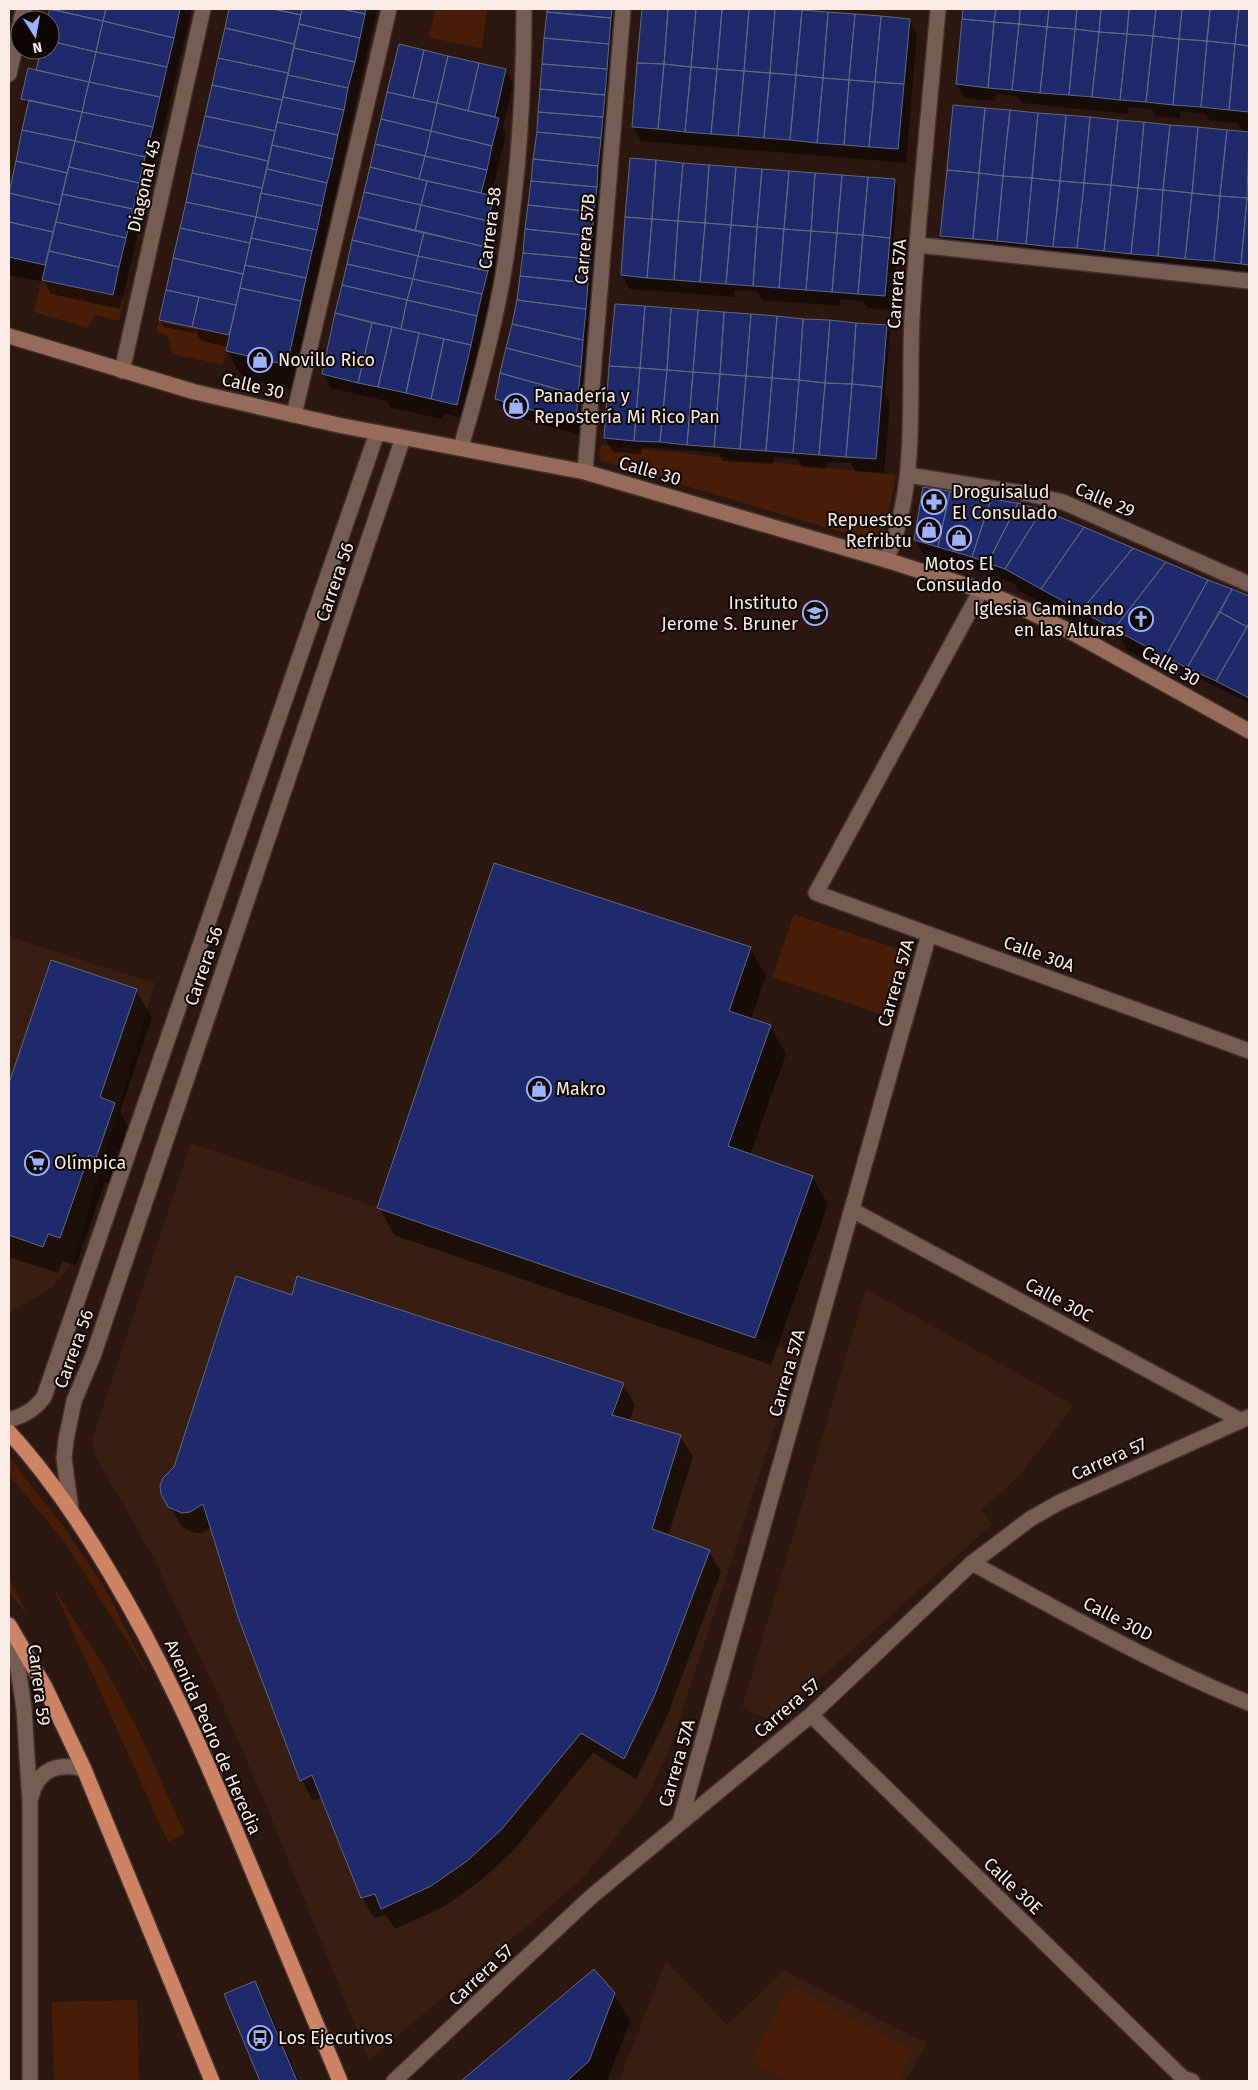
<svg xmlns="http://www.w3.org/2000/svg" width="1258" height="2090" font-family="'Fira Sans',sans-serif">
<rect width="100%" height="100%" fill="#2b170f"/>
<!-- built -->
<path fill="#381e12" d="M9 937 155 983 74 1260 53 1287 9 1313Z
M191 1143 799 1353 673 1739 653 1786 638 1809 581 1880 369 2060 265 1802 223 1706 151 1553 96 1457 92 1440Z
M866 1289 1074 1405 1019 1476 981 1510 992 1524 773 1721 742 1708Z
M666 1961 727 2025 784 1971 927 2043 905 2081H619Z"/>
<!-- green -->
<path fill="#481d08" d="M435 9H487L482 49 429 37Z
M42 280 124 298 119 321 95 315 87 328 34 312Z
M159 320 229 335 223 365 173 354 167 335 156 332Z
M601 445 896 475 882 544 599 460Z
M794 914 907 952 886 1016 772 977Z
M9 1457 69 1534 106 1590 151 1679 64 1541 9 1475Z
M9 1578 29 1617 9 1592Z
M53 1587 102 1663 139 1732 185 1834 168 1842Z
M790 1986 913 2050 897 2081H788L750 2061Z
M137 2000 139 2081H54L52 2002Z"/>
<!-- shadow -->
<path fill="#0007" fill-rule="evenodd" d="M51 9H192L120 309 51 294 45 282 9 275V196L29 109 23 98 39 72 42 50H50L49 20Z
M230 9H377L308 316 316 330 302 391 243 378 227 351 228 347 201 341 195 330V333L164 327 160 320ZM164 320 198 327V330L164 323Z
M548 9H621L583 436 504 413 496 399 519 301 538 133Z
M643 9H778L909 20 917 34 906 163 641 141 633 127Z
M964 9H1249V277L949 249 941 235 1244 133 1238 123 1210 121 1206 114 1181 111 1180 118 1156 116 1152 109 1128 107V114L1022 103 1017 96 996 94 995 101 965 98 957 84Z
M400 46 505 70 513 84 503 127 506 133 491 197 501 211 492 249 500 264 464 418 444 414 442 419 391 408 387 401 331 388 323 374Z
M631 160 894 180 898 187 893 245 897 253 892 310 868 308 863 301 840 299V306L762 300 758 292 734 290V297L630 289 622 275Z
M886 326 890 333 885 395 890 402 884 473 855 471 849 460V463L827 462 826 469 802 467 798 459 774 457 773 464 723 461 719 453 642 447 641 454 613 452 605 438ZM722 446 772 450V452L722 449ZM827 454 852 456V459L827 457Z
M915 540 1207 581 1249 598V703L1197 677 1195 681 1179 673 1177 677 1127 650 1118 634 1099 624 1093 631 1018 590 1014 583 923 554Z
M750 948 766 976 751 1020 770 1026 786 1054 750 1155 812 1177 828 1204 771 1365 394 1235 379 1207Z
M52 962 136 990 152 1018 120 1112 130 1131 112 1184 105 1182 76 1265 63 1261 58 1273 9 1257V1087Z
M293 1296 623 1384 635 1405 629 1421 680 1436 693 1457 668 1536 709 1551 721 1572 666 1719 636 1779 593 1753 514 1850 479 1882 443 1907 395 1929 386 1915 374 1918 362 1897 322 1797 313 1801 302 1780 212 1527 202 1533H195L182 1527 162 1493 175 1468Z
M594 1970 614 1994 630 2021 607 2081H462Z
M255 1983 267 2004 299 2081H261L225 1995Z"/>
<!-- building -->
<path fill="#1e2a6c" stroke="#62697f" d="M50 9 103 21 96 52 50 41V20H47Z
M50 9H106L103 21Z
M106 9H180L174 38 103 21Z
M229 9H273L301 15 294 44 225 28Z
M273 9H302L301 15Z
M302 9H342L365 14 360 38 299 24Z
M342 9H366L365 14Z
M547 9H612L611 18 547 12Z
M642 9H668L664 64 637 63Z
M668 9H696L691 67 664 64Z
M696 9H722L717 69 691 67Z
M722 9H749L744 71 717 69Z
M749 9H775L770 73 744 71Z
M775 9 802 10 796 75 770 73Z
M963 9H996L994 22 962 19Z
M996 9H1020L1019 24 994 22Z
M1020 9H1049L1047 27 1019 24Z
M1049 9H1077L1075 29 1047 27Z
M1077 9H1101L1099 32 1075 29Z
M1101 9H1129L1127 34 1099 32Z
M1129 9H1156L1153 36 1127 34Z
M1156 9H1182L1179 39 1153 36Z
M1182 9H1210L1207 41 1179 39Z
M1210 9H1239L1235 44 1207 41Z
M1239 9H1249V46L1235 44Z
M802 10 828 12 823 78 796 75Z
M547 12 611 18 609 44 544 38Z
M828 12 855 14 849 80 823 78Z
M855 14 881 16 875 82 849 80Z
M881 16 910 19 904 84 875 82Z
M962 19 994 22 988 88 956 84Z
M103 21 174 38 167 67 96 52Z
M994 22 1019 24 1012 90 988 88Z
M299 24 360 38 355 62 294 48Z
M1019 24 1047 27 1040 93 1012 90Z
M1047 27 1075 29 1069 95 1040 93Z
M225 28 294 44 288 73 218 58Z
M1075 29 1099 32 1092 97 1069 95Z
M1099 32 1127 34 1120 100 1092 97Z
M1127 34 1153 36 1146 102 1120 100Z
M1153 36 1179 39 1173 105 1146 102Z
M544 38 609 44 607 69 542 64Z
M1179 39 1207 41 1201 107 1173 105Z
M50 41 96 52 89 82 36 70 41 50H50Z
M1207 41 1235 44 1229 110 1201 107Z
M399 44 424 50 413 98 387 92Z
M1235 44 1249 46V112L1229 110Z
M294 48 355 62 348 88 288 75Z
M424 50 448 56 437 103 413 98Z
M96 52 167 67 160 97 89 82Z
M448 56 479 63 468 111 437 103Z
M218 58 288 73 282 100 212 85Z
M479 63 506 69 495 117 468 111Z
M637 63 664 64 658 129 632 127Z
M542 64 607 69 605 95 540 89Z
M664 64 691 67 685 132 658 129Z
M691 67 717 69 711 134 685 132Z
M28 68 89 82 82 112 21 99Z
M717 69 744 71 738 136 711 134Z
M744 71 770 73 764 138 738 136Z
M770 73 796 75 790 140 764 138Z
M288 75 348 88 344 110 283 97Z
M796 75 823 78 817 143 790 140Z
M823 78 849 80 844 145 817 143Z
M849 80 875 82 869 147 844 145Z
M89 82 160 97 153 127 82 112Z
M875 82 904 84 898 149 869 147Z
M212 85 282 100 275 131 205 116Z
M540 89 605 95 603 117 538 112Z
M387 92 437 103 431 131 381 119Z
M283 97 344 110 338 135 277 122Z
M29 100 82 112 75 141 22 130Z
M437 103 499 118 492 146 431 131Z
M953 105 985 108 979 173 947 170Z
M985 108 1010 110 1003 176 979 173Z
M1010 110 1038 113 1032 178 1003 176Z
M82 112 153 127 145 157 75 141Z
M538 112 603 117 601 138 537 132Z
M1038 113 1066 115 1060 181 1032 178Z
M1066 115 1090 117 1084 183 1060 181Z
M205 116 275 131 268 161 198 145Z
M1090 117 1118 120 1111 185 1084 183Z
M381 119 431 131 425 156 375 144Z
M1118 120 1144 122 1138 188 1111 185Z
M277 122 338 135 333 159 272 145Z
M1144 122 1170 125 1163 190 1138 188Z
M1170 125 1198 127 1192 193 1163 190Z
M1198 127 1227 130 1220 196 1192 193Z
M22 130 75 141 67 173 16 161Z
M1227 130 1249 132 1247 198 1220 196Z
M431 131 492 146 487 170 425 156Z
M537 132 601 138 598 166 533 159Z
M75 141 145 157 139 183 69 167Z
M375 144 425 156 419 179 370 167Z
M198 145 268 161 262 188 192 173Z
M272 145 333 159 327 183 267 169Z
M425 156 487 170 481 193 419 179Z
M630 158 656 160 652 219 625 217Z
M533 159 598 166 597 187 531 181Z
M656 160 683 163 678 221 652 219Z
M16 161 67 173 60 205 9 193Z
M683 163 709 165 705 223 678 221Z
M709 165 736 167 731 225 705 223Z
M69 167 139 183 133 209 62 194Z
M370 167 427 181 421 205 364 192Z
M736 167 762 169 757 227 731 225Z
M267 169 327 183 322 206 261 193Z
M762 169 789 171 784 229 757 227Z
M947 170 979 173 973 239 940 236Z
M789 171 815 173 811 231 784 229Z
M192 173 262 188 256 217 186 202Z
M815 173 842 175 837 233 811 231Z
M979 173 1003 176 997 241 973 239Z
M842 175 868 177 863 235 837 233Z
M1003 176 1032 178 1026 244 997 241Z
M868 177 895 179 890 238 863 235Z
M1032 178 1060 181 1053 247 1026 244Z
M427 181 494 196 488 221 421 205Z
M531 181 597 187 594 212 528 205Z
M1060 181 1084 183 1077 248 1053 247Z
M1084 183 1111 185 1104 251 1077 248Z
M1111 185 1138 188 1131 254 1104 251Z
M1138 188 1163 190 1158 256 1131 254Z
M1163 190 1192 193 1185 259 1158 256Z
M364 192 421 205 415 231 358 217Z
M9 193 60 205 53 232 9 222Z
M261 193 322 206 317 230 256 217Z
M1192 193 1220 196 1214 261 1185 259Z
M62 194 133 209 126 238 56 222Z
M1220 196 1247 198 1241 264 1214 261Z
M1247 198H1249V265L1241 264Z
M186 202 256 217 250 243 180 228Z
M421 205 488 221 482 246 415 231Z
M528 205 594 212 592 236 525 229Z
M256 217 317 230 312 251 251 238Z
M358 217 424 232 418 256 352 240Z
M625 217 652 219 647 278 621 275Z
M652 219 678 221 674 280 647 278Z
M678 221 705 223 700 282 674 280Z
M9 222 53 232 45 265 9 257Z
M56 222 126 238 119 267 49 251Z
M705 223 731 225 726 284 700 282Z
M731 225 757 227 753 286 726 284Z
M757 227 784 229 779 288 753 286Z
M180 228 250 243 243 274 173 258Z
M525 229 592 236 590 259 523 253Z
M784 229 811 231 806 290 779 288Z
M811 231 837 233 832 292 806 290Z
M424 232 493 249 488 271 418 256Z
M837 233 863 235 858 294 832 292Z
M863 235 890 238 885 296 858 294Z
M251 238 312 251 306 278 245 265Z
M352 240 418 256 413 279 347 264Z
M49 251 119 267 113 295 42 280Z
M523 253 590 259 588 283 520 276Z
M418 256 488 271 482 294 413 279Z
M173 258 243 274 236 305 166 290Z
M347 264 413 279 407 300 342 285Z
M245 265 306 278 301 301 240 288Z
M520 276 588 283 586 309 517 300Z
M413 279 482 294 477 316 407 300Z
M342 285 407 300 401 329 335 313Z
M240 288 301 301 287 365 226 351Z
M166 290 199 297 192 327 159 320Z
M199 297 236 305 229 335 192 327Z
M407 300 477 316 471 345 401 329Z
M517 300 586 309 583 340 512 324Z
M615 304 645 306 640 368 609 366Z
M645 306 671 308 667 370 640 368Z
M671 308 698 310 693 372 667 370Z
M698 310 724 312 720 374 693 372Z
M724 312 751 314 746 376 720 374Z
M335 313 372 323 358 383 322 374Z
M751 314 777 316 772 378 746 376Z
M777 316 803 319 799 380 772 378Z
M803 319 830 320 825 383 799 380Z
M830 320 856 323 852 384 825 383Z
M372 323 392 327 378 387 358 383Z
M856 323 887 325 882 387 852 384Z
M512 324 583 340 581 367 506 348Z
M392 327 419 333 406 393 378 387Z
M419 333 444 339 431 399 406 393Z
M444 339 471 345 457 405 431 399Z
M506 348 581 367 578 395 500 373Z
M609 366 640 368 634 441 604 438Z
M640 368 667 370 660 442 634 441Z
M667 370 693 372 687 445 660 442Z
M693 372 720 374 714 447 687 445Z
M500 373 578 395 576 423 495 399Z
M720 374 746 376 740 449 714 447Z
M746 376 772 378 766 451 740 449Z
M772 378 799 380 793 453 766 451Z
M799 380 825 383 819 455 793 453Z
M825 383 852 384 846 457 819 455Z
M852 384 882 387 876 459 846 457Z
M923 487 950 491 938 547 914 540Z
M950 491 991 499 972 557 938 547Z
M991 499 1018 503 988 563 972 557Z
M1018 503 1042 510 1005 569 988 563Z
M1042 510 1084 527 1041 589 1005 569Z
M1084 527 1133 548 1081 611 1041 589Z
M1133 548 1166 562 1114 629 1081 611Z
M1166 562 1208 580 1165 657 1114 629Z
M1208 580 1232 589 1187 668 1165 657Z
M1232 589 1249 596V622L1247 627 1220 612Z
M1220 612 1247 627 1216 681 1187 668Z
M1247 627 1249 628V698L1216 681Z
M494 863 751 947 729 1011 771 1025 728 1146 813 1176 755 1338 377 1208Z
M51 960 137 989 100 1097 115 1103 96 1158 89 1155 60 1238 48 1234 43 1247 9 1235V1083Z
M236 1276 292 1295 297 1276 624 1383 612 1415 681 1435 652 1529 710 1550 654 1697 624 1759 581 1733 502 1829 467 1861 431 1886 381 1909 375 1894 361 1898 312 1775 300 1781 238 1617 203 1504 190 1512 182 1513 168 1507 161 1494 160 1486 163 1478 174 1467Z
M594 1969 615 1993 589 2061 567 2081H461Z
M255 1981 297 2081H260L224 1994Z"/>
<g fill="none" stroke-linecap="round" stroke-linejoin="round">
<defs>
<path id="minor" d="M21 20 24 9
M9 74 20 25
M918 245 1249 281
M122 371 203 9
M294 415 389 9
M461 447C478 389 494 330 504 270 518 184 524 96 524 9
M585 472 623 9
M908 475 1029 494 1063 502 1249 584
M886 560C919 487 908 396 912 317 918 215 929 111 938 9
M981 590 816 893 1249 1051
M852 1210 1240 1420
M972 1563C1062 1612 1155 1665 1249 1703
M811 1715 1183 2078 1192 2081
M680 1822 929 934
M394 2081 592 1896 811 1715 972 1563 1030 1519 1060 1502 1249 1417"/>
<path id="tertiary" d="M9 1420C25 1415 34 1410 44 1397L377 433
M71 1510 64 1458 66 1440 74 1401 93 1356 403 438
M13 1634 24 1709 30 1803V2081
M31 1797C38 1769 58 1762 84 1769"/>
<path id="secondary" d="M9 336 195 392 294 415 343 426 585 472 886 560 981 590 1024 609 1073 633 1249 731"/>
<path id="trunk" d="M9 1432C49 1476 80 1522 110 1573 162 1660 201 1747 240 1841 273 1921 307 2001 340 2081
M9 1625 45 1687 84 1769 212 2081"/>
</defs>
<!-- minor casing -->
<use href="#minor" stroke="#41312e" stroke-width="18"/>
<!-- tertiary casing -->
<use href="#tertiary" stroke="#41312e" stroke-width="18"/>
<!-- secondary casing -->
<use href="#secondary" stroke="#41312e" stroke-width="18"/>
<!-- trunk casing -->
<use href="#trunk" stroke="#41312e" stroke-width="18"/>
<!-- minor -->
<use href="#minor" stroke="#765d53" stroke-width="15"/>
<!-- tertiary -->
<use href="#tertiary" stroke="#765d53" stroke-width="15"/>
<!-- secondary -->
<use href="#secondary" stroke="#966b59" stroke-width="15"/>
<!-- trunk -->
<use href="#trunk" stroke="#cc8464" stroke-width="15"/>
</g>
<!-- icons -->
<defs>
<symbol id="shop-ring" viewBox="-11 -11 22 22"><circle r="9.5" fill="#0e0603" stroke="#9db4fd" stroke-width="1.5"/><path d="M-5-2.5h2.3a2.7 3.5 0 0 1 5.4 0H5L5.5 6h-11ZM-1.5-2.5h3a1.5 2.3 0 0 0-3 0Z" fill="#9db4fd"/></symbol>
<symbol id="pharmacy-ring" viewBox="-11 -11 22 22"><circle r="9.5" fill="#0e0603" stroke="#9db4fd" stroke-width="1.5"/><path d="M-2-6h4v4h4v4h-4v4h-4v-4h-4v-4h4Z" fill="#9db4fd"/></symbol>
<symbol id="school-ring" viewBox="-11 -11 22 22"><circle r="9.5" fill="#0e0603" stroke="#9db4fd" stroke-width="1.5"/><path d="M0-5L7-2L0 1L-7-2ZM-4 1L0 2.5L4 1V4Q0 6-4 4Z" fill="#9db4fd"/></symbol>
<symbol id="church-ring" viewBox="-11 -11 22 22"><circle r="9.5" fill="#0e0603" stroke="#9db4fd" stroke-width="1.5"/><path d="M-1.2-6h2.4v3.5h3.3v2.4h-3.3V6h-2.4V-.1h-3.3v-2.4h3.3Z" fill="#9db4fd"/></symbol>
<symbol id="supermarket-ring" viewBox="-11 -11 22 22"><circle r="9.5" fill="#0e0603" stroke="#9db4fd" stroke-width="1.5"/><path d="M-6-5.5h2.5l.6 2H6L4.5 2H-2.5L-4.4-4H-6ZM-1.5 3.2a1.3 1.3 0 1 0 .1 0ZM3 3.2a1.3 1.3 0 1 0 .1 0Z" fill="#9db4fd"/></symbol>
<symbol id="bus-ring" viewBox="-11 -11 22 22"><circle r="9.5" fill="#0e0603" stroke="#9db4fd" stroke-width="1.5"/><path d="M-5-6H5V4H4V6H2V4H-2V6H-4V4H-5ZM-3.5-4V0h7V-4ZM-3.5 1.2v1.5H-2V1.2ZM2 1.2v1.5H3.5V1.2Z" fill="#9db4fd"/></symbol>
</defs>
<g fill-rule="evenodd">
<use href="#shop-ring" x="246" y="346" width="28" height="28"/>
<use href="#shop-ring" x="502" y="392" width="28" height="28"/>
<use href="#pharmacy-ring" x="920" y="488" width="28" height="28"/>
<use href="#shop-ring" x="915" y="516" width="28" height="28"/>
<use href="#shop-ring" x="945" y="524" width="28" height="28"/>
<use href="#school-ring" x="801" y="599" width="28" height="28"/>
<use href="#church-ring" x="1127" y="605" width="28" height="28"/>
<use href="#shop-ring" x="525" y="1075" width="28" height="28"/>
<use href="#supermarket-ring" x="23" y="1149" width="28" height="28"/>
<use href="#bus-ring" x="246" y="2024" width="28" height="28"/>
</g>
<g text-anchor="middle" dominant-baseline="central" stroke-width="4" stroke-linejoin="round" paint-order="stroke">
<!-- street labels -->
<g font-size="18" fill="#faebe5" stroke="#0e0603">
<text transform="translate(144 186) rotate(-77)">Diagonal 45</text>
<text transform="translate(490 228) rotate(-83)">Carrera 58</text>
<text transform="translate(585 239) rotate(-85)">Carrera 57B</text>
<text transform="translate(897 284) rotate(-86)">Carrera 57A</text>
<text transform="translate(253 386) rotate(13)">Calle 30</text>
<text transform="translate(650 471) rotate(16)">Calle 30</text>
<text transform="translate(1105 500) rotate(23)">Calle 29</text>
<text transform="translate(335 582) rotate(-71)">Carrera 56</text>
<text transform="translate(1171 666) rotate(29)">Calle 30</text>
<text transform="translate(1039 954) rotate(20)">Calle 30A</text>
<text transform="translate(204 966) rotate(-71)">Carrera 56</text>
<text transform="translate(896 983) rotate(-74)">Carrera 57A</text>
<text transform="translate(1059 1300) rotate(28)">Calle 30C</text>
<text transform="translate(74 1349) rotate(-70)">Carrera 56</text>
<text transform="translate(787 1373) rotate(-74)">Carrera 57A</text>
<text transform="translate(1109 1459) rotate(-24)">Carrera 57</text>
<text transform="translate(1118 1619) rotate(27)">Calle 30D</text>
<text transform="translate(39 1685) rotate(83)">Carrera 59</text>
<text transform="translate(787 1708) rotate(-41)">Carrera 57</text>
<text transform="translate(213 1737) rotate(66)">Avenida Pedro de Heredia</text>
<text transform="translate(677 1763) rotate(-74)">Carrera 57A</text>
<text transform="translate(1013 1886) rotate(44)">Calle 30E</text>
<text transform="translate(481 1975) rotate(-43)">Carrera 57</text>
</g>
<!-- poi labels -->
<g font-size="18" fill="#faebe5" stroke="#0e0603" text-anchor="start">
<text x="278" y="360">Novillo Rico</text>
<text x="534" y="396">Panadería y<tspan x="534" dy="21">Repostería Mi Rico Pan</tspan></text>
<text x="952" y="492">Droguisalud<tspan x="952" dy="21">El Consulado</tspan></text>
<text x="912" y="520" text-anchor="end">Repuestos<tspan x="912" dy="21">Refribtu</tspan></text>
<text x="959" y="564" text-anchor="middle">Motos El<tspan x="959" dy="21">Consulado</tspan></text>
<text x="798" y="603" text-anchor="end">Instituto<tspan x="798" dy="21">Jerome S. Bruner</tspan></text>
<text x="1124" y="609" text-anchor="end">Iglesia Caminando<tspan x="1124" dy="21">en las Alturas</tspan></text>
<text x="556" y="1089">Makro</text>
<text x="54" y="1163">Olímpica</text>
<text x="278" y="2038">Los Ejecutivos</text>
</g>
</g>
<!-- border -->
<rect width="1258" height="2090" fill="none" stroke="#faebe5" stroke-width="20"/>
<!-- north arrow -->
<g transform="translate(35 35) rotate(169)"><circle r="24" fill="#0e0603" stroke="#6c625d"/>
<path d="M0-4L9 19L0 12L-9 19Z" fill="#9db4fd"/>
<text y="-8" font-size="14" font-weight="bold" text-anchor="middle" fill="#faebe5">N</text>
</g>
</svg>
